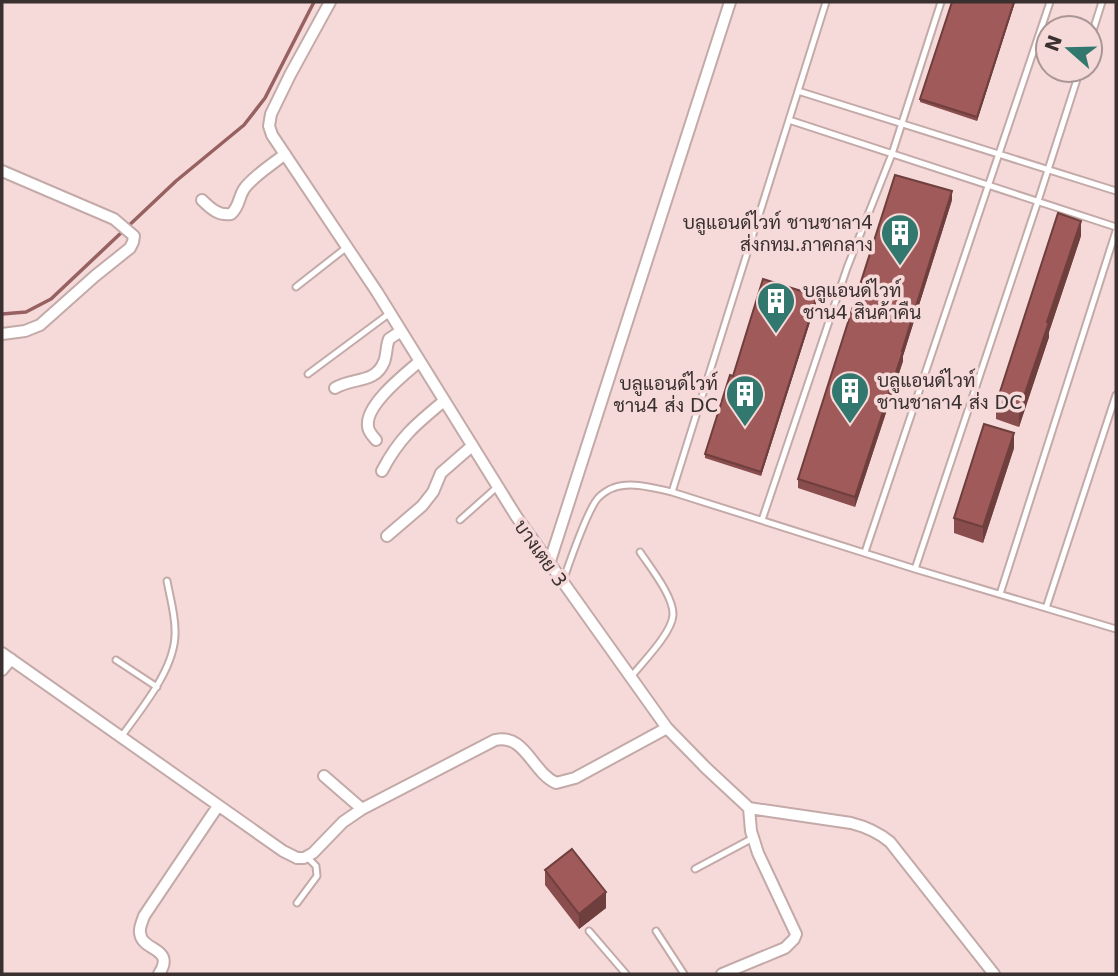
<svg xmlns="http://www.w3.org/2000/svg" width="1118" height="976" font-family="'DejaVu Sans',Sarabun,sans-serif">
<rect width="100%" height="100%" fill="#f5dad9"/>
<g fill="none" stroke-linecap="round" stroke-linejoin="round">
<!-- stream -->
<path stroke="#966160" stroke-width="3.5" d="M2 314 26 312 51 299 176 181 244 125 265 98 314 2"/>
<defs>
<path id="service" d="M1090 40 1102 2
M798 91 1116 191
M789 120 1116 227
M296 287 347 247
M308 374 390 313
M672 492 826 2
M460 520 497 487
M762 520 847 268 892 154 941 2
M865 552 1050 2
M915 569 1038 201 1080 70
M563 581C569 564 588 507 599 497 602 494 609 489 613 488 631 481 654 488 672 492L915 569 1116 629
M1000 594 1116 231
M1046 608 1116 395
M116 660 157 687
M630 678C642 663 672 633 673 615 674 597 650 567 640 552
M121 737C141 709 177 667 175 630 175 614 170 597 167 581
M695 869 753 838
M297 903 317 876 316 866 307 857
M589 931 626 974
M656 931 684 974"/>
<path id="minor" d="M330 2 290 75 271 114 269 126 272 135 377 292 516 516 667 728 706 768 749 808 851 823C867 827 878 832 890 842L994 974
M2 171 114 219 134 236 133 242 130 248 95 276 40 325 25 331 2 334
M202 200C211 209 219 216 231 214 240 206 238 198 244 189 253 176 273 164 285 154
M335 388C353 377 375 384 384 362 387 354 386 346 389 339L401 331
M376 440C373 436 368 432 368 426 365 405 405 374 420 361
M382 471C399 438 416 424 444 401
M387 536 422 506 433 492 441 473 472 446
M549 564 730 2
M2 653 283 851 297 858H304L313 853 343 822 362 809 495 740C525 733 532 772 556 783L575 778 667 728
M2 670 11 659
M324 776 362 809
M159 974C176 947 142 952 140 933 139 927 143 920 144 916L218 806
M722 974 785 948 794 939 796 934 758 853 751 831 749 808"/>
</defs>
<!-- service casing -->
<use href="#service" stroke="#c3aaa8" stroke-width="9"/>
<!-- minor casing -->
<use href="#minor" stroke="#c3aaa8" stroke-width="14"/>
<!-- service -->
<use href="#service" stroke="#fff" stroke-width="5"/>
<!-- minor -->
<use href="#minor" stroke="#fff" stroke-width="10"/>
</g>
<!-- wall -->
<path fill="#894d4d" d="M952 2H1015L977 121 920 102V99Z
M952 200 903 356V361L855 507 798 488V479Z
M1081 236 1049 332V337L1019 427 996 419V404Z
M817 300 761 476 705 458V454L733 376Z
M1014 448 983 543 954 533V518Z
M545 870 606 908 579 929 545 885Z"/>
<!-- shaded-wall -->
<path fill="#6f3f3e" d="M1014 2H1015L977 121V117Z
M952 191V200L903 356V361L855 507V497Z
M1081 221V236L1049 332V337L1019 427V411L1047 322Z
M817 296V300L761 476V472Z
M1014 433V448L983 543V527Z
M606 892V908L579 929V914Z"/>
<!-- building -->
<path fill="#9f5a59" stroke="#6f3f3e" stroke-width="2" d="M952 2H1014L977 117 920 99Z
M895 175 952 191 902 351H903L855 497 798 479Z
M1058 213 1081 221 1047 322H1049L1019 411 996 404Z
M763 279 817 296 761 472 705 454 730 375 733 376Z
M984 424 1014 433 983 527 954 518Z
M572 849 606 892 579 914 545 870Z"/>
<!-- icons -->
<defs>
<symbol id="building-pin" viewBox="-11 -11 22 30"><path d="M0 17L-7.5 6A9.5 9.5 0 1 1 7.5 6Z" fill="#32786f" stroke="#f5dad9"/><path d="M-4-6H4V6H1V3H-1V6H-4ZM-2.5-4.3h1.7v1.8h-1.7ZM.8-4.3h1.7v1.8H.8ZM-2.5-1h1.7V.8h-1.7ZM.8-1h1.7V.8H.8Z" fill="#fff"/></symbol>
</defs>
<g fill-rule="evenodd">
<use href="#building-pin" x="878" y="211" width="44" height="60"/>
<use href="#building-pin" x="754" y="279" width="44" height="60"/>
<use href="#building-pin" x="828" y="369" width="44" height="60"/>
<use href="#building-pin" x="723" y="372" width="44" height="60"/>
</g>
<g text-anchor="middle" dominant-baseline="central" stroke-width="7" stroke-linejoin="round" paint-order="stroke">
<!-- poi labels -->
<g font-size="19" fill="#3a3030" stroke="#f5dad9" text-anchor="end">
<text x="873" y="222">บลูแอนด์ไวท์ ชานชาลา4<tspan x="873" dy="22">ส่งกทม.ภาคกลาง</tspan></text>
<text x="803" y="290" text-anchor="start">บลูแอนด์ไวท์<tspan x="803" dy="22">ชาน4 สินค้าคืน</tspan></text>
<text x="877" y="380" text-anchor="start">บลูแอนด์ไวท์<tspan x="877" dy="22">ชานชาลา4 ส่ง DC</tspan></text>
<text x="718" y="383">บลูแอนด์ไวท์<tspan x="718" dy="22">ชาน4 ส่ง DC</tspan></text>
</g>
<!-- street labels -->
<g font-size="19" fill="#3a3030" stroke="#f5dad9">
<text transform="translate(541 553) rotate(55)">บางเตย 3</text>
</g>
</g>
<!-- border -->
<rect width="1118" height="976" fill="none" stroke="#3a3030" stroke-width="7"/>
<!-- north arrow -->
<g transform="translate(1069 49) rotate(290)"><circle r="33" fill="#f5dad9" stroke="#aa9695" stroke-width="2"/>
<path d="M0-5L12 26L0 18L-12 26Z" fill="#32786f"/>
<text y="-10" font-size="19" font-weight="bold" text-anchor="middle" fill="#3a3030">N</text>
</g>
</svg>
